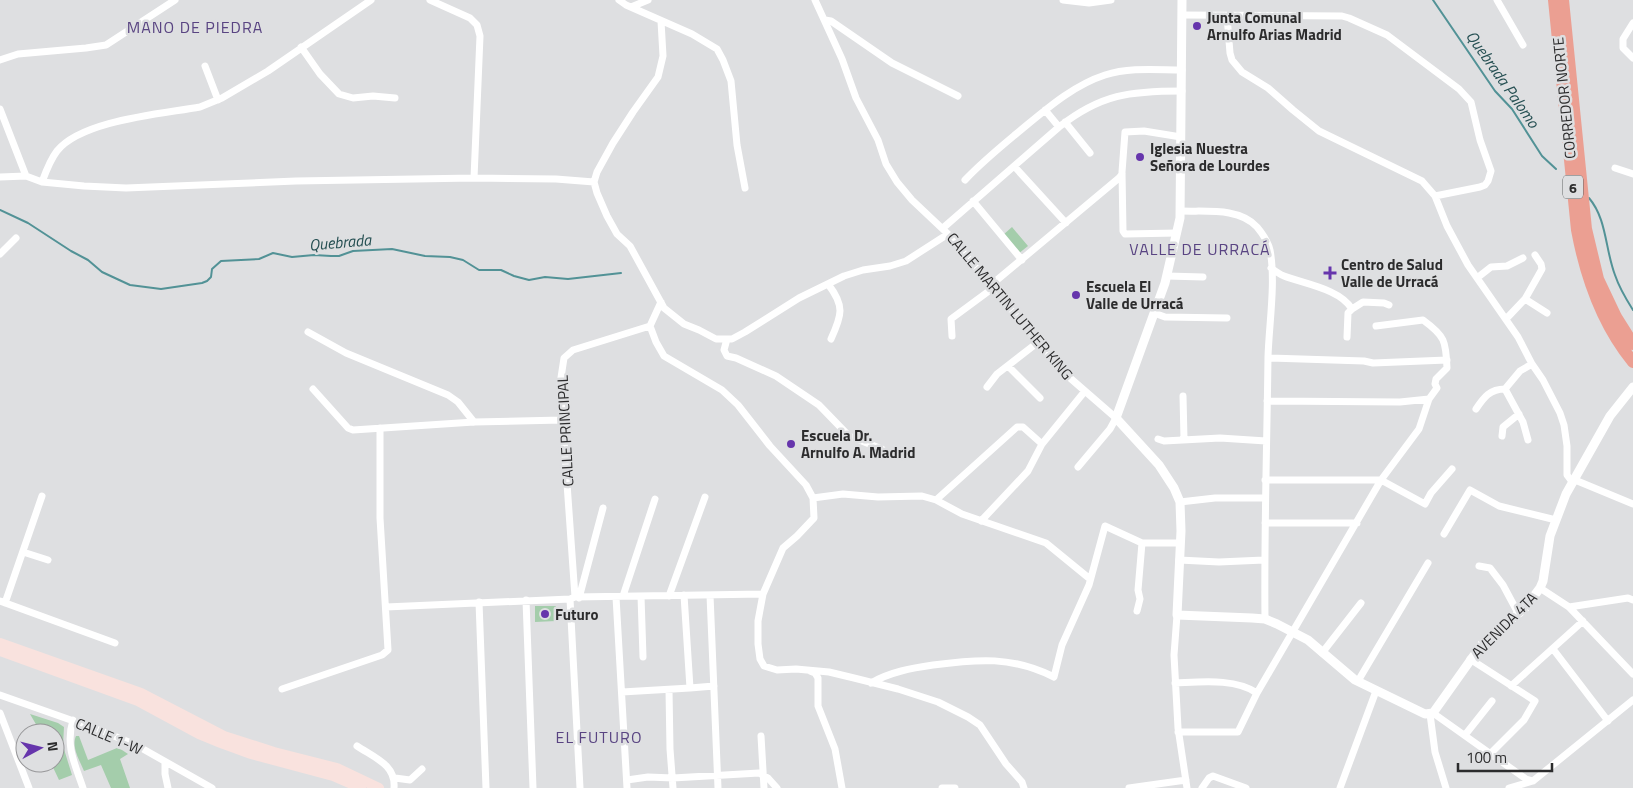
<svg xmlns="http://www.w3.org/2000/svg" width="1633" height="788" font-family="'Titillium Web',sans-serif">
<rect width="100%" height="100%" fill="#dedfe1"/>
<!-- green -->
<path fill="#a4cdab" d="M1012 227 1028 246 1018 254 1003 235Z
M535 606H556V621L535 622Z
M30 714 58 723 64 727 63 746 72 775 59 780 51 763H55V733H41Z
M76 736H79L88 760 117 748 122 750 128 754 120 759 130 788H111L101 765 84 771C80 761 71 747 76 736Z"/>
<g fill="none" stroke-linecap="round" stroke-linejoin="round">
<!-- stream -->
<path stroke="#529296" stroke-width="2" d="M1433 0 1495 91 1512 109 1542 156 1556 169
M1589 198C1607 219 1605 249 1615 275 1619 287 1626 299 1633 310
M0 210 28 223 71 251 88 260 102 272 130 285 161 289 202 283 207 281 211 277 212 269 221 261 259 259 273 253 292 257 314 255 331 256H339L353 251 392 249 425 256 450 257 463 260 479 270H501L514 276 529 280 545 277 568 279 621 273"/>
<!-- minor -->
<path stroke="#fff" stroke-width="7" d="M430 0 470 18 477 25 480 36 474 178
M619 0 626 5 692 34 717 49 723 60 731 81 737 145 745 188
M815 0 842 59 856 98 878 140 886 164 897 182 912 200 948 234 1062 371 1116 418 1110 429 1078 467
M1063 0 1089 3 1111 0
M1497 0 1523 45
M631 7 648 0
M1182 15 1342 16 1349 18 1387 35 1459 89 1471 102 1480 140 1491 171 1488 181 1485 185 1480 187 1435 196
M1227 16 1230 53 1232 60 1242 72 1268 88 1293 110 1319 131 1422 181 1435 196 1447 226 1468 265 1518 337 1532 364 1543 380 1560 413 1564 425 1567 446V475L1573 483
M825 20 831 21 892 63 958 96
M661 21 663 56 658 77 633 112 613 143 597 172 594 182 597 193 607 216 617 234 630 246 664 308 684 324 699 330 716 339H732L745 332 799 298 844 276 863 270 890 266 906 261 948 234
M1633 23 1623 39V48L1633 58
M301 47 320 74 339 94 353 98 373 96 395 98
M0 60 18 54 86 48 106 45 175 0
M205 66 218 100
M0 109 26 176
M1045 110 1059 127
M1065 122 1090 153
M1014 166 1066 223
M1615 168 1633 174
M0 177 26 176 42 182 84 186 126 188 296 181 474 178 556 179 594 182
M965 180C981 163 998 149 1016 134 1043 112 1071 86 1105 75 1130 67 1157 70 1182 70
M42 182C46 171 50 160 57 151 82 120 162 114 200 107L222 98 268 71 371 0
M973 201 1022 260
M1181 211C1205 212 1239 207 1257 227 1262 233 1268 242 1270 250 1276 282 1269 324 1268 357 1267 444 1264 532 1265 619
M943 228 1059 127C1101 94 1130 91 1182 91
M1177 233 1125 234 1123 231 1122 172 1125 132 1144 131 1181 137
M0 254 16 238
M1271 268C1275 271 1279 274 1284 276 1305 284 1340 289 1352 309L1348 313 1347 337
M1167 276 1203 277
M1477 278 1491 267 1507 266 1523 258
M828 284C845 306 842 315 831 339
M991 285 1119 178 1122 174
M1525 299 1547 313
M661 302 650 326 656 342 664 356 722 390 738 405 770 446 806 485 813 498 814 518 797 536 783 548 763 594 758 621V644L760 659 764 666 777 670 796 669 829 672 854 678 898 689 938 702 968 717 980 725 1006 764 1022 782 1024 788
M1352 309 1363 302 1384 303 1389 305
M1154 313 1165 317 1227 318
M1506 319 1525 299 1542 269 1541 264 1535 255
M308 332 346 353 448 395 458 402 474 422
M952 336 951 319 993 288
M727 339 724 350 727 356 736 358 776 376 819 405 849 436 882 449
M1268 358 1364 361 1373 363 1447 360
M1008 366 1040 398
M987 387 997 374 1037 343
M313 389 348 428 353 430 474 422 562 420
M1183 396 1184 439
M1267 401 1400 402 1429 399
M1476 409C1484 397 1490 389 1505 389
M1502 436 1503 427 1519 414
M1158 439 1164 441 1220 438 1266 441
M1528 440 1523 422 1505 389 1520 371 1532 364
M1265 480H1381L1425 504 1431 493 1452 469
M1575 480 1633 504
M813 498 843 494 878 497 922 496 936 500 962 514 1046 543 1090 579
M936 500 1017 427H1023L1042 444
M1180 502 1215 498H1265
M981 521 1028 471 1042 444 1085 391
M1265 523H1357
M1444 534 1470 490 1499 506 1556 520
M23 552 48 560
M1179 560 1219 562 1264 560
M1479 566 1490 568 1503 585 1518 613
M1540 588 1569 607 1633 674
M684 595 690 688 714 686
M710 595 718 788
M623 596 655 499
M641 596 643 657
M669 596 705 497
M575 597 560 384 564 358 573 350 650 326
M616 597 627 788
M579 598 603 508
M570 599 580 788
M526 600 533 788
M0 601 115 643
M479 602 486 788
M5 603 42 496
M386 607 570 599 575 597 763 594
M1569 607 1628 598 1633 600
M1137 611 1140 599 1138 590 1142 543
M1177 615 1174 655 1178 728 1187 788
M1553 649 1608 721
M1322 653 1361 603
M1470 659 1535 701 1524 720 1491 753
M810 671 815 673 818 678V706L835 749 842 788
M1358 681 1428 563
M871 683C890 672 912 668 933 665 978 659 1012 656 1054 677L1062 645 1089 585 1105 526 1142 543H1180
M1175 683C1201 682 1235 678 1257 693
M1511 686C1535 664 1559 643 1583 621
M282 689 382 655 388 650 380 518V428
M669 690 670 749 673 788
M622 692 690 688
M0 695 102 731 136 745 212 788
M0 713 29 788
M1433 713 1526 779 1533 781
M1430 714 1435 752 1446 788
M73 720C65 746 75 764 83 788
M1178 732H1238L1257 693 1381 480 1419 429 1429 399 1437 388 1435 384 1436 379 1447 368C1446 341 1445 336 1423 320L1376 326
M1465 735 1492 701
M761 736 764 788
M357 746C375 758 396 765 394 788
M165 763V774L168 788
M395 778 410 780 422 769
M627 780 648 777 673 778 759 773 768 778 777 788
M942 788H955
M1129 788 1186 780
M1202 788 1209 778 1213 776 1246 788
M1340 788 1376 691
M1509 788 1533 781 1633 700"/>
<!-- tertiary -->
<path stroke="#fff" stroke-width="9" d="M1182 0 1180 218 1165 283 1116 418 1159 465 1174 488 1180 502 1181 531 1177 615 1252 618 1265 619 1277 624 1308 640 1355 680 1425 714 1433 713 1482 644 1525 608 1540 588 1543 581 1550 536 1566 494 1610 416 1633 387"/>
<!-- secondary -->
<path stroke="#f9e2de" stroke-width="10" d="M0 643 141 693 224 736 274 752 337 768 379 788
M0 651 138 701 199 734 221 743 251 754 333 776 361 788"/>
<!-- motorway -->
<path stroke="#eb9f92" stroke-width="12" d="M1554 0 1577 230C1586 278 1602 324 1633 362
M1563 0 1586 229 1598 279 1616 317 1633 344"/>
</g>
<!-- markers -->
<g fill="#6635ac" stroke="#dedfe1" stroke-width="2">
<circle cx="1197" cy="26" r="5"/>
<circle cx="1140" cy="157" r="5"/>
<path d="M1327.5 265.5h5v5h5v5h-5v5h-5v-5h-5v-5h5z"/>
<circle cx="1076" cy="295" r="5"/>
<circle cx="791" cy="444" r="5"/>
<circle cx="545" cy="614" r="5"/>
</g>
<g text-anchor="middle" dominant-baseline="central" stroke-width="5" stroke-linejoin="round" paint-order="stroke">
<!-- shield labels -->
<rect fill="#dedfe1" stroke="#616263" stroke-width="1" x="1563" y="175.5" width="20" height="23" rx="4"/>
<g font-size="14" font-weight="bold" fill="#2c2c2d">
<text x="1573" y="187">6</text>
</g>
<!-- poi labels -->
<g font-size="15" font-weight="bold" fill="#2c2c2d" stroke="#dedfe1" text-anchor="start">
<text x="1207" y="17">Junta Comunal<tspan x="1207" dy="17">Arnulfo Arias Madrid</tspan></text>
<text x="1150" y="148">Iglesia Nuestra<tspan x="1150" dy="17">Señora de Lourdes</tspan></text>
<text x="1341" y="264">Centro de Salud<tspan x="1341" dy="17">Valle de Urracá</tspan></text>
<text x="1086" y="286">Escuela El<tspan x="1086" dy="17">Valle de Urracá</tspan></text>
<text x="801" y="435">Escuela Dr.<tspan x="801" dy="17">Arnulfo A. Madrid</tspan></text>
<text x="555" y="614">Futuro</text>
</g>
<!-- street labels -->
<g font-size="15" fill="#2c2c2d" stroke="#dedfe1">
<text transform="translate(1564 98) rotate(-96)">CORREDOR NORTE</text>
<text transform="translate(1010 306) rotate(50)">CALLE MARTIN LUTHER KING</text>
<text transform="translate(565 431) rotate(-93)">CALLE PRINCIPAL</text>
<text transform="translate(1504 625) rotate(-45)">AVENIDA 4TA</text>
<text transform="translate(109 736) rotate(23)">CALLE 1-W</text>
</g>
<!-- neighbourhood labels -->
<g font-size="16" letter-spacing="1" fill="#594482" stroke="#dedfe1">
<text x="195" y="27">MANO DE PIEDRA</text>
<text x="1200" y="249">VALLE DE URRACÁ</text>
<text x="599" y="737">EL FUTURO</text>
</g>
<!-- water labels -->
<g font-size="16" font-style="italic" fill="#254f52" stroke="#dedfe1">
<text transform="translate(1503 79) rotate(55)">Quebrada Palomo</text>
<text transform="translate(340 242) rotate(-5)">Quebrada</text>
</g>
</g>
<!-- north arrow -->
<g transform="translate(40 748) rotate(83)"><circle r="24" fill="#dedfe1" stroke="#979799"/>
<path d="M0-4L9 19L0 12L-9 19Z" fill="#6635ac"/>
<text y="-8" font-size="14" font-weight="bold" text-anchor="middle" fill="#2c2c2d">N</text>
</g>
<!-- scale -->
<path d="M1458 763v8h94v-8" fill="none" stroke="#2c2c2d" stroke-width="2.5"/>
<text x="1466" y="763" font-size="15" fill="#2c2c2d" stroke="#dedfe1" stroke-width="4" paint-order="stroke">100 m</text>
</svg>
